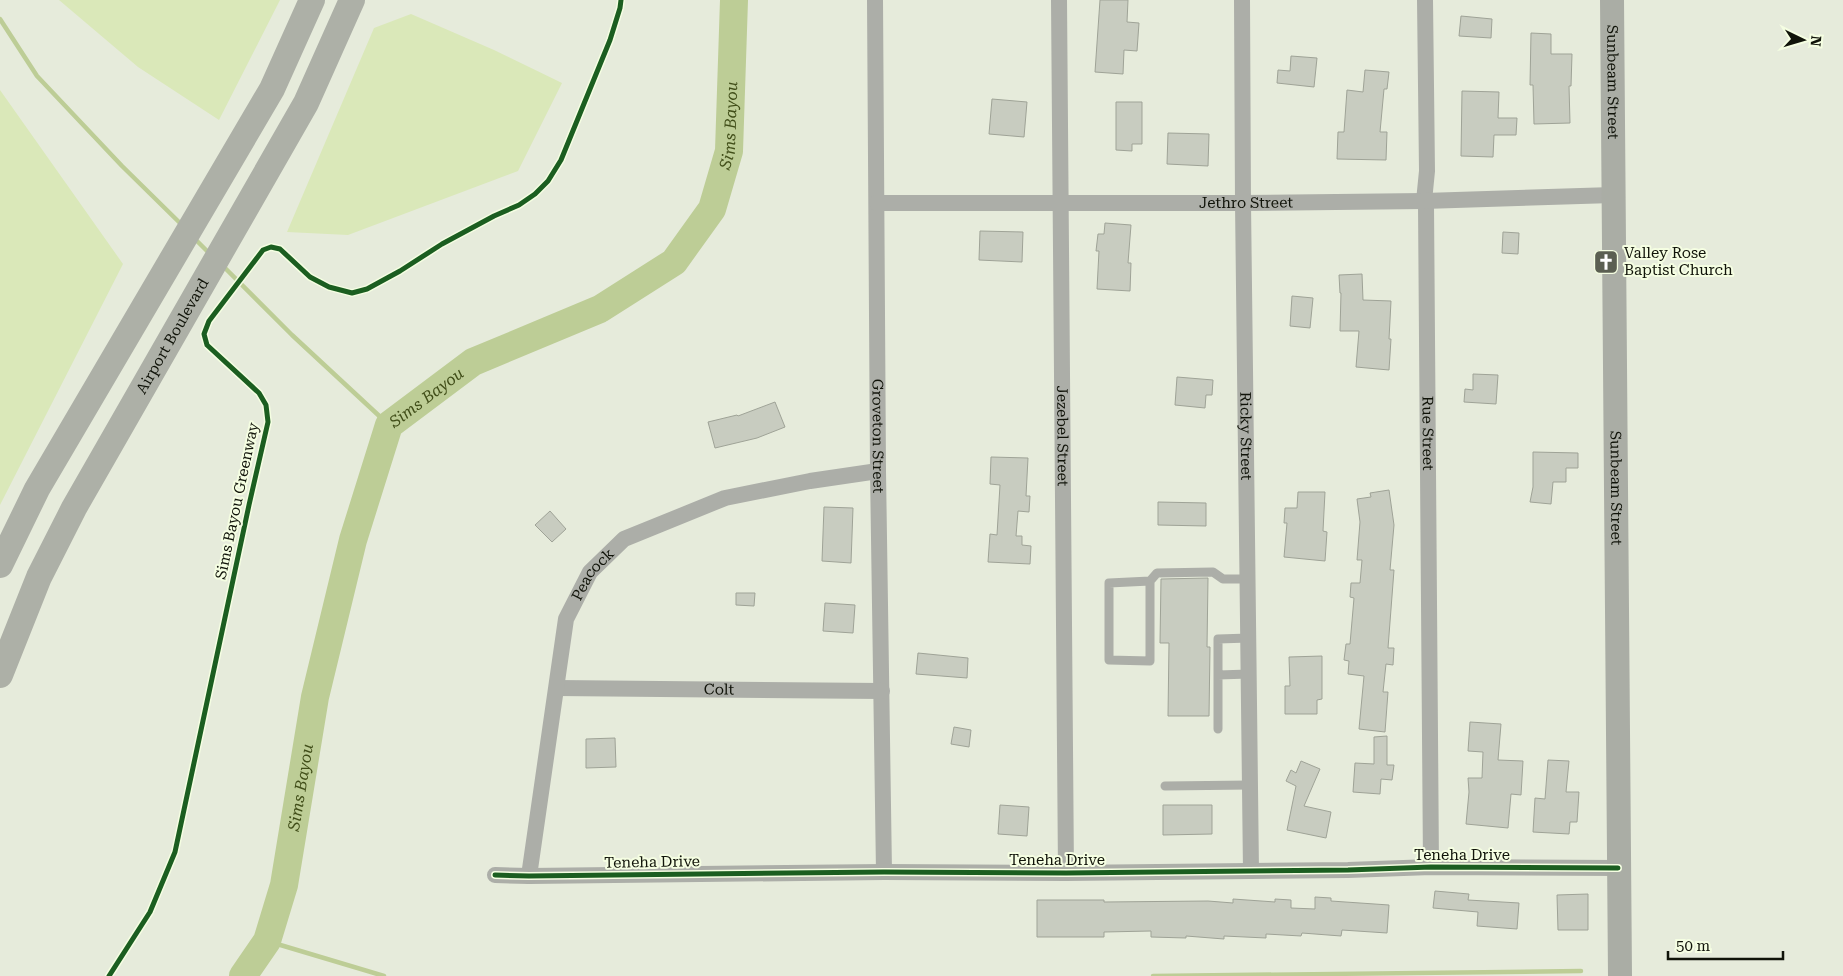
<svg xmlns="http://www.w3.org/2000/svg" width="1843" height="976" font-family="'Roboto Serif',serif">
<rect width="100%" height="100%" fill="#e6ebdb"/>
<!-- green -->
<path fill="#dae8b9" d="M59 0H280L219 120 138 67Z
M411 14 494 50 562 83 518 171 348 235 287 232 374 28Z
M0 90 123 264 0 505Z"/>
<g fill="none" stroke-linecap="round" stroke-linejoin="round">
<!-- stream -->
<path stroke="#bdcd96" stroke-width="4.5" d="M0 19 37 76 122 166 182 225
M194 238 210 254
M223 266 292 335 389 425
M267 941 384 976
M1153 976 1581 971"/>
<!-- river -->
<path stroke="#bdcd96" stroke-width="28" id="s1" d="M243 976 267 941 284 885 315 697 353 540 389 425 473 362 600 309 674 262 712 209 729 151 734 0"/>
</g>
<!-- building -->
<path fill="#c8ccc0" stroke="#9fa397" d="M1100 0H1128L1127 22 1139 23 1137 51 1124 50 1123 74 1095 72Z
M1461 16 1492 19 1491 38 1459 36Z
M1531 33 1551 34V54H1572L1571 86H1569L1570 123 1534 124 1533 85H1530Z
M1291 56 1317 58 1314 87 1277 83 1278 70 1290 71Z
M1365 70 1389 72 1387 89H1384L1380 132H1387L1386 160 1337 159 1338 132H1344L1347 90 1363 92Z
M1462 91 1499 92 1498 118H1517L1516 135H1494L1493 157 1461 156Z
M992 99 1027 102 1024 137 989 134Z
M1116 102H1142V144H1132V151L1116 150Z
M1168 133 1209 134 1208 166 1167 164Z
M1105 223 1131 225 1128 263H1131L1130 291 1097 289 1099 251H1096L1098 234H1104Z
M980 231 1023 232 1022 262 979 260Z
M1503 232 1519 233 1518 254 1502 253Z
M1362 274 1363 300 1391 301 1389 339H1391L1389 370 1356 367 1359 331H1340L1341 293H1340L1339 275Z
M1292 296 1313 298 1310 328 1290 326Z
M1473 374 1498 375 1496 404 1464 402 1465 389 1473 390Z
M1177 377 1213 380 1212 395H1206L1205 408 1175 405Z
M775 402 785 427 757 438 715 448 708 422 737 415 738 416Z
M1533 452 1578 453V468H1566V482H1553L1551 504 1530 502 1533 487Z
M991 457 1028 458 1026 496H1030L1029 512 1018 511 1016 536H1022V545L1031 546 1030 564 988 562 990 534 997 535 1000 485 990 484Z
M1389 490 1394 525 1390 570H1394L1388 648H1394L1393 665 1386 664 1383 692H1388L1385 732 1359 729 1364 676 1348 674 1349 661 1344 660 1346 644H1350L1354 598 1350 597 1351 583H1360L1362 560H1357L1360 522 1357 499 1371 497 1370 493Z
M1298 492H1325L1323 531 1327 532 1325 561 1284 557 1287 523H1284L1285 508H1297Z
M1158 502 1206 503V526L1158 525Z
M824 507 853 508 851 563 822 561Z
M550 511 566 529 552 542 535 525Z
M1208 578 1207 647H1210L1209 716H1168L1169 643H1160L1161 579Z
M736 593H755L754 606 736 605Z
M825 603 855 605 853 633 823 631Z
M918 653 968 658 967 678 916 674Z
M1322 656V699L1317 700V714H1285V686H1290L1289 657Z
M1470 722 1501 724 1498 760 1523 761 1521 795 1511 794 1508 828 1466 824 1469 792 1468 778H1482L1483 752 1468 751Z
M954 727 971 730 969 747 951 744Z
M1387 736V765H1394L1392 780 1381 779 1380 794 1353 792 1355 763 1374 764V737Z
M615 738 616 767 586 768V739Z
M1548 760 1569 761 1566 792H1579L1577 822H1570L1569 834 1533 832 1535 798 1545 799Z
M1301 761 1320 769 1304 806 1331 812 1326 838 1287 830 1296 786 1286 781 1291 770 1296 773Z
M1000 805 1029 807 1027 836 998 834Z
M1163 805H1212V834L1163 835Z
M1435 891 1469 894 1468 900 1519 903 1517 929 1477 926 1478 912 1433 908Z
M1588 894V930H1558L1557 895Z
M1315 897 1331 898V901L1389 905 1387 933 1342 930 1341 936 1302 933 1301 936 1266 934V938L1224 936V939L1186 936V938L1151 937V931L1104 932V937H1037V900H1104V902L1208 901 1233 903V899L1275 902V899L1291 900V908L1315 909Z"/>
<g fill="none" stroke-linecap="round" stroke-linejoin="round">
<!-- lane -->
<path stroke="#acaea8" stroke-width="9" d="M1150 581V661L1109 660V583L1150 581 1157 573 1213 572 1223 579H1249
M1218 675 1249 674
M1218 729V639L1249 638
M1165 786 1250 785"/>
<!-- street -->
<g stroke="#acaea8" stroke-width="16">
<path id="s2" d="M875 0 878 471 884 872"/>
<path id="s3" d="M1059 0 1066 873"/>
<path id="s4" d="M1242 0 1243 203 1251 871"/>
<path id="s5" d="M1425 0 1427 171 1424 201 1426 205 1431 867"/>
<path id="s6" d="M877 203H1243L1424 201 1613 195"/>
<path id="s7" d="M557 688 882 691"/>
<path d="M495 875 529 876 884 872 1066 873 1348 870 1431 867 1618 868"/>
<path id="s8" d="M529 876 566 619 590 572 624 539 725 498 810 481 878 471"/>
</g>
<!-- secondary -->
<path stroke="#aaada5" stroke-width="24" id="s9" d="M1612 0 1620 976"/>
<!-- primary -->
<g stroke="#adb0a7" stroke-width="26">
<path d="M0 565 37 489 272 89 312 0"/>
<path id="s10" d="M0 675 39 577 74 508 306 103 352 0"/>
</g>
<defs>
<path id="cycleway" d="M495 875 529 876 884 872 1066 873 1348 870 1431 867 1618 868
M109 976 150 912 175 852 249 505 268 422 266 405 259 393 207 345 204 334 209 321 263 250 271 247 280 249 310 277 329 287 352 293 367 289 400 271 442 244 494 216 519 205 535 194 548 181 561 160 610 40 620 8 621 0"/>
</defs>
<!-- cycleway casing -->
<use href="#cycleway" stroke="#f5fee2" stroke-width="8"/>
<!-- cycleway -->
<use href="#cycleway" stroke="#1b5e20" stroke-width="5"/>
</g>
<!-- icons -->
<defs>
<symbol id="church-square" viewBox="-11 -11 22 22"><rect x="-9" y="-9" width="18" height="18" rx="4" fill="#5b5f52" stroke="#f5fee2"/><path d="M-1.2-6h2.4v3.5h3.3v2.4h-3.3V6h-2.4V-.1h-3.3v-2.4h3.3Z" fill="#fff"/></symbol>
</defs>
<g fill-rule="evenodd">
<use href="#church-square" x="1592" y="248" width="28" height="28"/>
</g>
<g text-anchor="middle" dominant-baseline="central" stroke-width="4" stroke-linejoin="round" paint-order="stroke">
<!-- street labels -->
<g font-size="15" fill="#101309" stroke="#f5fee2">
<text stroke="none"><textPath href="#s9" startOffset="82">Sunbeam Street</textPath></text>
<text stroke="none"><textPath href="#s6" startOffset="369">Jethro Street</textPath></text>
<text stroke="none"><textPath href="#s10" startOffset="381">Airport Boulevard</textPath></text>
<text stroke="none"><textPath href="#s5" startOffset="434">Rue Street</textPath></text>
<text stroke="none"><textPath href="#s2" startOffset="436">Groveton Street</textPath></text>
<text stroke="none"><textPath href="#s4" startOffset="436">Ricky Street</textPath></text>
<text stroke="none"><textPath href="#s3" startOffset="436">Jezebel Street</textPath></text>
<text stroke="none"><textPath href="#s9" startOffset="488">Sunbeam Street</textPath></text>
<text transform="translate(237 501) rotate(-78)">Sims Bayou Greenway</text>
<text stroke="none"><textPath href="#s8" startOffset="312">Peacock</textPath></text>
<text stroke="none"><textPath href="#s7" startOffset="162">Colt</textPath></text>
<text x="1462" y="855">Teneha Drive</text>
<text x="1057" y="860">Teneha Drive</text>
<text transform="translate(652 862) rotate(-1)">Teneha Drive</text>
</g>
<!-- poi labels -->
<g font-size="15" fill="#101309" stroke="#f5fee2" text-anchor="start">
<text x="1624" y="253">Valley Rose<tspan x="1624" dy="17">Baptist Church</tspan></text>
</g>
<!-- water labels -->
<g font-size="16" font-style="italic" fill="#414e19" stroke="#f5fee2">
<text stroke="none"><textPath href="#s1" startOffset="1055">Sims Bayou</textPath></text>
<text stroke="none"><textPath href="#s1" startOffset="620">Sims Bayou</textPath></text>
<text stroke="none"><textPath href="#s1" startOffset="200">Sims Bayou</textPath></text>
</g>
</g>
<!-- north arrow -->
<g transform="translate(1803 40) rotate(95)" stroke="#f5fee2" stroke-width="4" paint-order="stroke">
<path d="M0-4L9 19L0 12L-9 19Z" fill="#101309"/>
<text y="-8" font-size="14" font-weight="bold" text-anchor="middle" fill="#101309">N</text>
</g>
<!-- scale -->
<path d="M1668 951v8h115v-8" fill="none" stroke="#101309" stroke-width="2.5"/>
<text x="1676" y="951" font-size="15" fill="#101309" stroke="#f5fee2" stroke-width="4" paint-order="stroke">50 m</text>
</svg>
